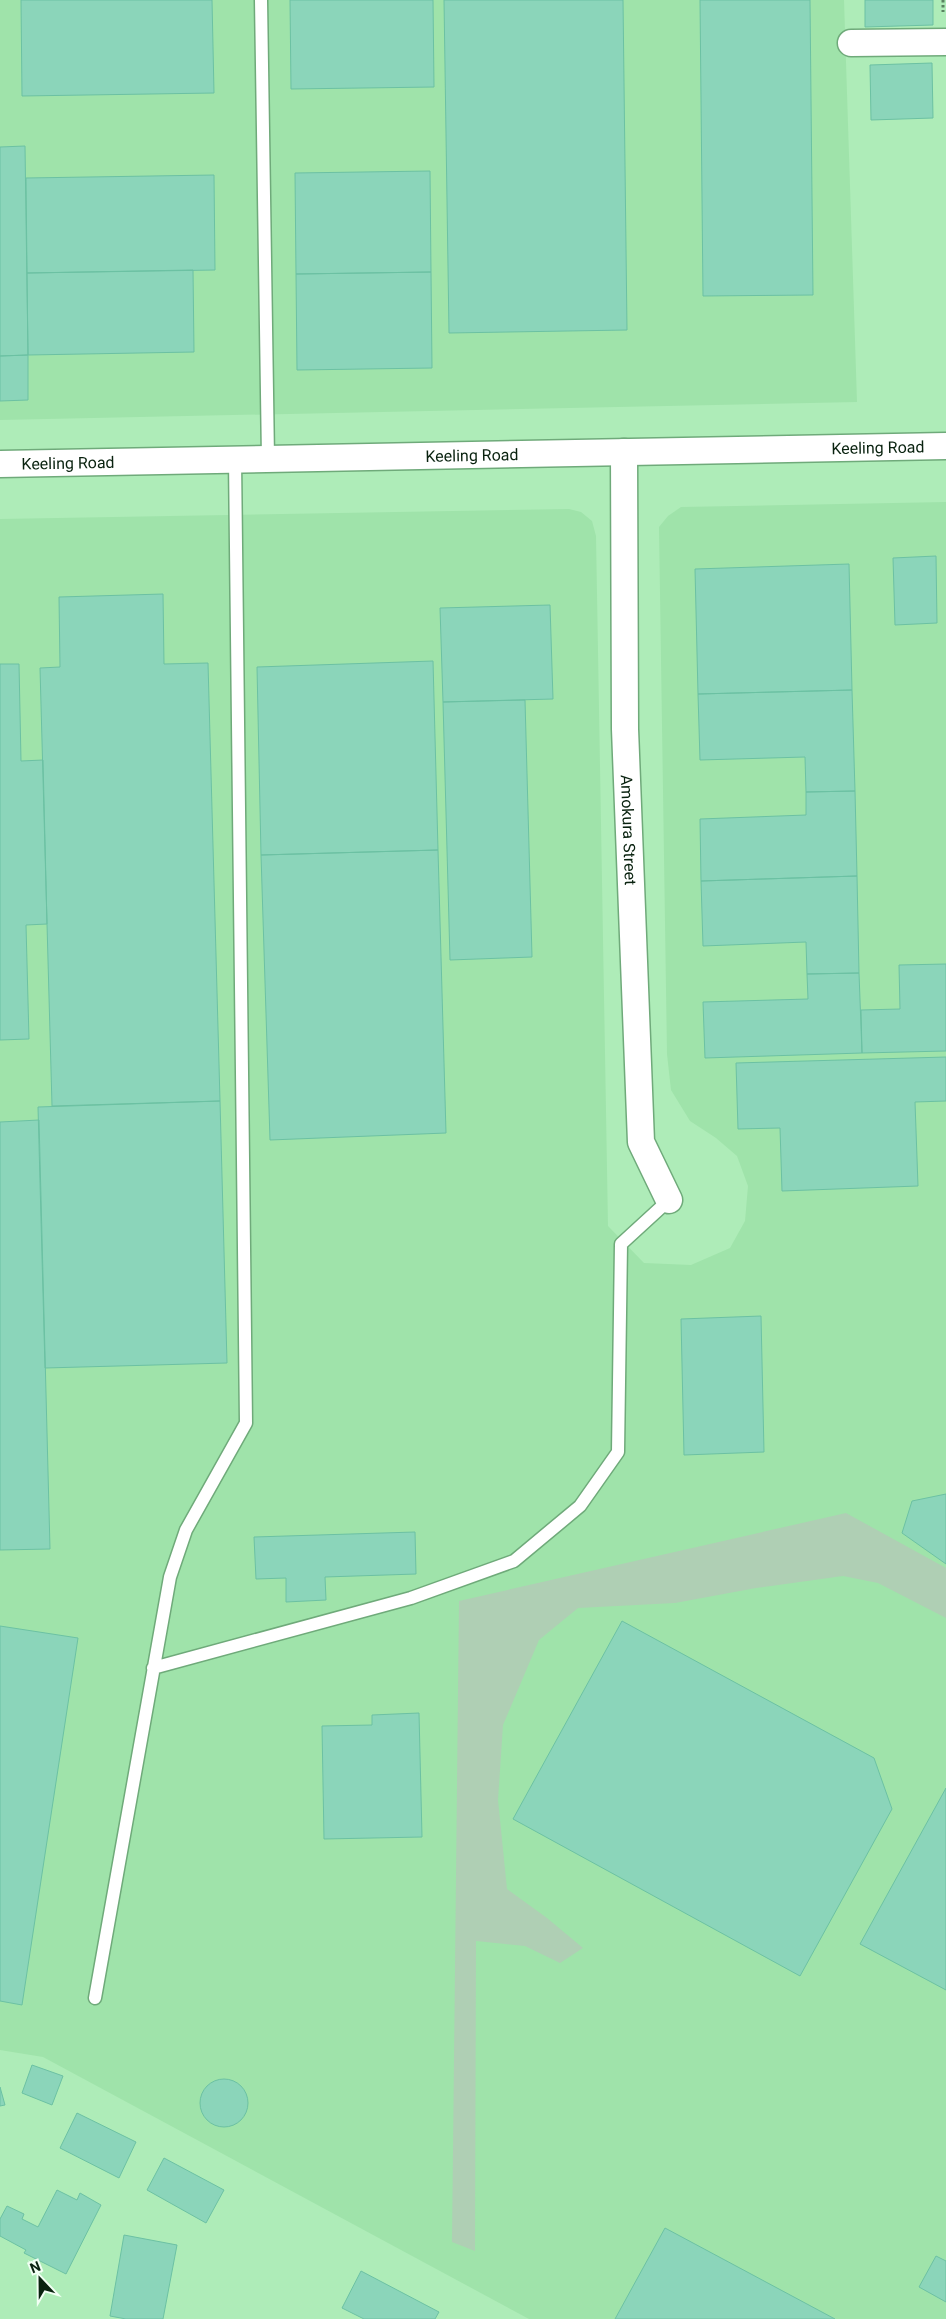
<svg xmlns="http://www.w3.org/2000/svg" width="946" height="2319" font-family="Roboto,sans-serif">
<rect width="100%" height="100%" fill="#aeecb8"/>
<!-- built -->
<path fill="#9fe3aa" d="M0 0H844L857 402 0 420Z
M946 502V2319H529L43 2057 0 2050V519L569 509 581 512 592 521 596 536 608 1226 644 1263 691 1265 730 1248 745 1221 748 1186 737 1156 716 1138 690 1121 671 1090 667 1054 659 527 668 516 681 507Z"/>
<!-- green -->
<path fill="#afcfb4" d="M846 1513 946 1568V1618L878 1583 843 1576 756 1588 675 1603 578 1608 539 1640 503 1725 498 1800 507 1889 547 1918 583 1948 560 1963 525 1946 476 1941 475 2251 452 2242 459 1601Z"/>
<!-- building -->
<path fill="#8bd5ba" stroke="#6cc1a3" d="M21 0H212L214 93 22 96Z
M290 0H433L434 87 291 89Z
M444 0H623L627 330 449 333Z
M700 0H810L813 295 703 296Z
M865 0H933V25L865 27Z
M932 63 933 118 871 120 870 65Z
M25 146 28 355 0 356V147Z
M430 171 431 272 296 274 295 173Z
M214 175 215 270 27 273 26 178Z
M193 270 194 352 28 355 27 273Z
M431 272 432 368 297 370 296 274Z
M28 355V400L0 401V356Z
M936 556 937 623 895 625 893 558Z
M849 564 852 690 698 694 695 569Z
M163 594 164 664 208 663 220 1101 52 1106 40 668 60 667 59 597Z
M550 605 553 699 443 702 440 608Z
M433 661 438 850 261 855 257 667Z
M0 664H19L21 761 43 760 47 924 26 925 29 1039 0 1040Z
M852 690 855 791 806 792 805 757 700 760 698 694Z
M525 700 532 957 450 960 443 702Z
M855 791 857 876 701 881 700 819 806 815V792Z
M438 850 446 1133 270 1140 261 855Z
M857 876 859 973 807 974 806 942 703 946 701 881Z
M946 964V1051L862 1053 861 1010 900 1009 899 965Z
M859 973 862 1053 705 1058 703 1002 808 999 807 974Z
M946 1057V1101L915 1102 918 1186 782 1191 780 1128 738 1129 736 1063Z
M220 1101 227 1363 45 1368 38 1107Z
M39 1120 50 1549 0 1550V1122Z
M761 1316 764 1452 684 1455 681 1319Z
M946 1494V1564L902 1533 912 1501Z
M415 1532 416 1574 325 1577 326 1600 286 1602V1578L256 1579 254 1537Z
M622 1621 874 1758 892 1809 800 1976 513 1819Z
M0 1626 78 1638 22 2005 0 2001Z
M419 1713 422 1837 324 1839 322 1726 372 1725V1715Z
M946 1788V1990L860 1944Z
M32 2065 63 2076 52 2105 22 2093Z
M200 2103a24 24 0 1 1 48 0a24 24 0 1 1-48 0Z
M0 2087 5 2105 0 2106Z
M77 2113 136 2142 119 2178 60 2148Z
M164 2158 224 2190 206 2223 147 2190Z
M57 2190 77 2200 80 2193 101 2205 66 2274 24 2253 26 2250 0 2236V2219L7 2206 24 2214 22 2219 38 2227Z
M665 2228 835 2319H615Z
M124 2235 177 2245 163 2319H126L110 2316Z
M936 2256 946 2261V2302L919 2287Z
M361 2271 439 2312 435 2319H364L342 2308Z"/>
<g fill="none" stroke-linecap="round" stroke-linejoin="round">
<defs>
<path id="lane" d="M261 0 268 458
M153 1668 411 1598 514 1561 580 1506 618 1452 621 1244 669 1200
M95 1998 170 1577 186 1530 246 1423 235 459"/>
<g id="street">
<path d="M851 43 946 42"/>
<path id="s1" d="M624 452 625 729 641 1142 669 1200"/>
<path id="s2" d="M0 464 946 446"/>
</g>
</defs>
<!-- lane casing -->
<use href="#lane" stroke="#6faa7a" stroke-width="15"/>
<!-- street casing -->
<use href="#street" stroke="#6faa7a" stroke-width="29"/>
<!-- path -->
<path stroke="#598461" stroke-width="3" stroke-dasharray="2.5 2.5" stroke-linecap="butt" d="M943 0V12"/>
<!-- lane -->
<use href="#lane" stroke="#fff" stroke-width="12"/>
<!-- street -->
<use href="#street" stroke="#fff" stroke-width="26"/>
</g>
<g text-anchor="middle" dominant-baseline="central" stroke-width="4.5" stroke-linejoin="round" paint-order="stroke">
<!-- street labels -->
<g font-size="16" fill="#09220f" stroke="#f2fff4">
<text stroke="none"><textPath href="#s2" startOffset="878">Keeling Road</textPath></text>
<text stroke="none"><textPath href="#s2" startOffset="472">Keeling Road</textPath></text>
<text stroke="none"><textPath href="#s2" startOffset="68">Keeling Road</textPath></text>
<text stroke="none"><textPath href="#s1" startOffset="378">Amokura Street</textPath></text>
</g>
</g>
<!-- north arrow -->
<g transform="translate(40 2279) rotate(338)" stroke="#f2fff4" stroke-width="4" paint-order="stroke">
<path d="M0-4L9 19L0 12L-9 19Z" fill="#09220f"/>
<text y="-8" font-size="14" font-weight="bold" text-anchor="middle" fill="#09220f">N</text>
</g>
</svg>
